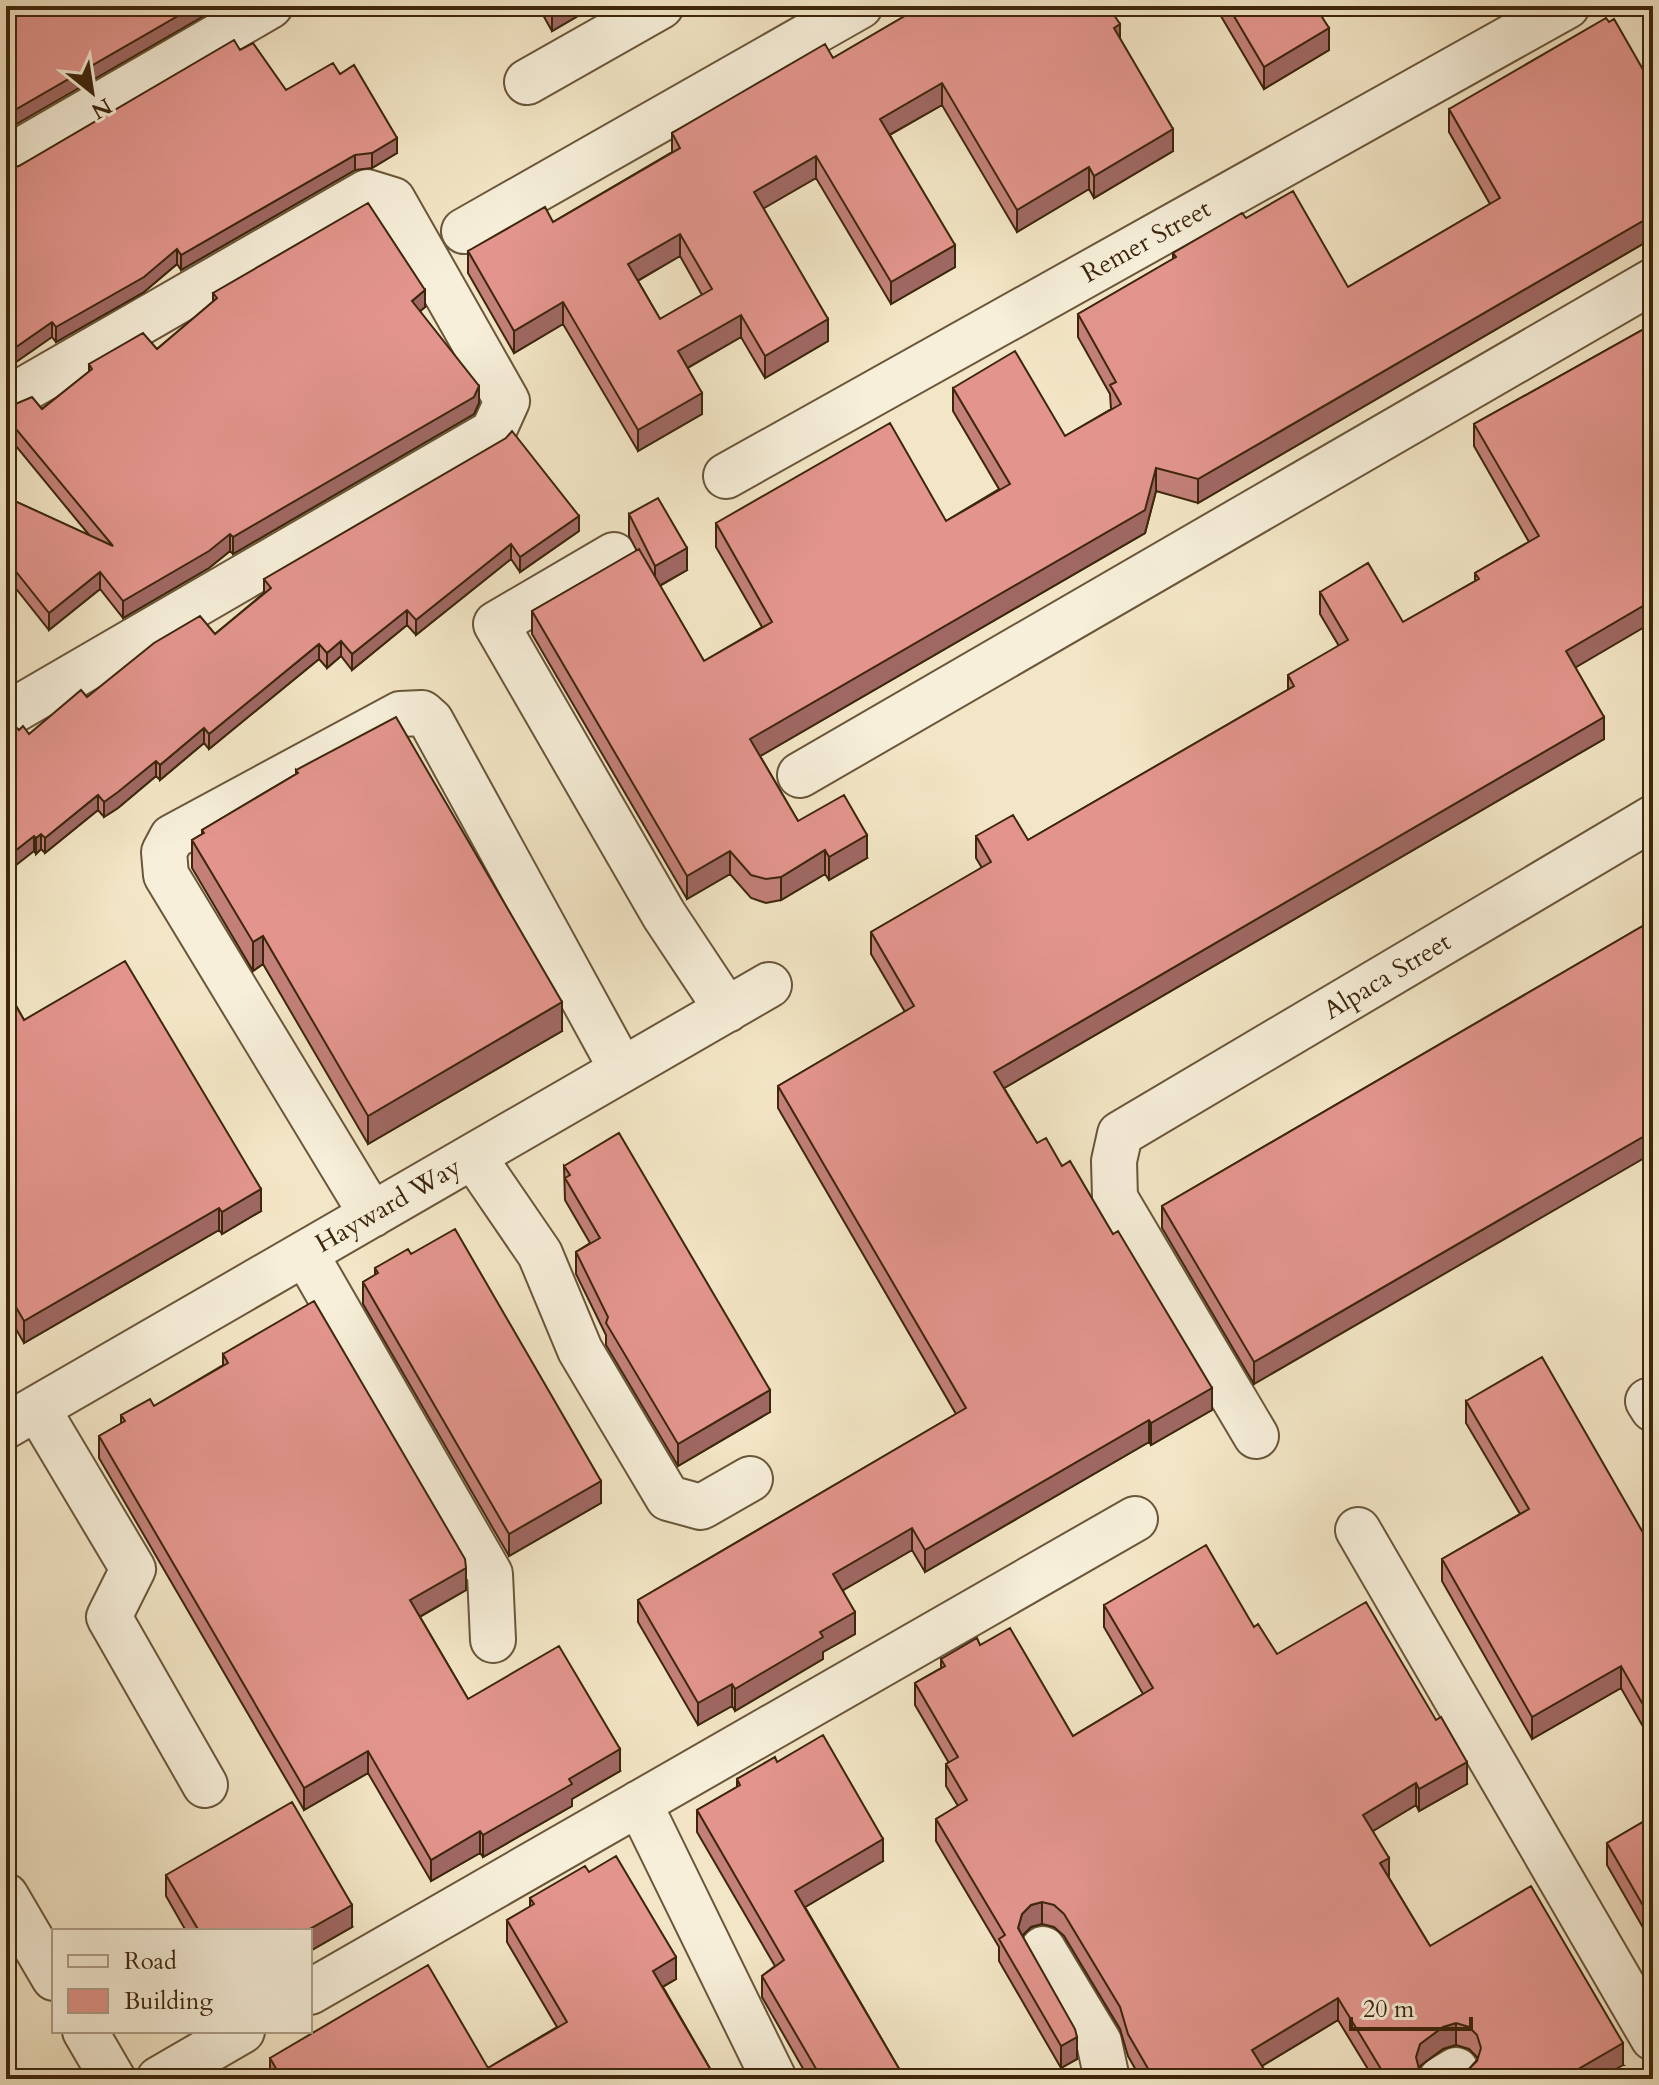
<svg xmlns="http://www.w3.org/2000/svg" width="1659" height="2085" font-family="Cardo,serif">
<rect width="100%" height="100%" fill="#f3e6c6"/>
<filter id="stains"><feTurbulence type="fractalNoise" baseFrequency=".0025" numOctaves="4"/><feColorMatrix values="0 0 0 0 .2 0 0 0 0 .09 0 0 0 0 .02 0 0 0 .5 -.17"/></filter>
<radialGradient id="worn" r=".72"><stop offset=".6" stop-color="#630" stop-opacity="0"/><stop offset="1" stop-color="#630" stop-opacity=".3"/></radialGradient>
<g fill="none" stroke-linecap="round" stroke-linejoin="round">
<defs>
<path id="minor" d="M527 82 661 6
M6 159 270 6
M464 231 860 6
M6 400 367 192 393 200 507 401 493 432 6 715
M726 476 1567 6
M614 555 496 624 664 915 727 1010
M800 775 1653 281
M473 1156 540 1254 580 1350 668 1498 701 1507 750 1479
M372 1215 166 875 164 852 172 837 400 714 422 713 431 721 622 1070
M305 1253 490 1574 493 1640
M1648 1401 1653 1409
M37 1408 133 1569 109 1617 205 1785
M6 1426 769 985
M1256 1436 1115 1198 1114 1161 1120 1134 1653 818
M1358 1530 1653 2038
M639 1803 774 2079
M6 1896 54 1978
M1043 1949 1099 2042 1107 2079
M310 1992 1135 1519
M85 2031 113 2079
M159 2079 242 2031
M1441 2079 1456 2070"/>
</defs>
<!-- minor casing -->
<use href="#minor" stroke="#6a563a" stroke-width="48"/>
<!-- minor -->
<use href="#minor" stroke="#f7efda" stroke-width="44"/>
</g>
<!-- wall -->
<path fill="#c38079" stroke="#3d260c" stroke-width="2" fill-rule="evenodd" d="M538 6H595L552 31Z
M922 6H1112L1109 8 1120 39 1173 151 1094 198 1089 189 1017 232 942 105 890 135 955 267 891 304 816 178 763 208 828 341 765 378 741 337 688 368 702 414 638 451 563 324 514 353 468 273V251L553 222 672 152V133L833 58ZM680 256 702 295 660 319 638 281Z
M1215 6H1315L1329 50 1264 89Z
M240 50 286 90 340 74 397 153 372 168 355 170 181 270 177 264 144 292 56 342 52 337 19 166Z
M1653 87V238L1198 503 1156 491 1145 533 760 756 798 821 867 858 829 880 825 874 781 900 766 903 751 898 730 874 687 899 532 634V611L637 551 629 536V514L687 570 660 586 704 661 762 627 716 547V523L946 521 999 489 953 411V388L1065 436 1111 409 1110 394 1078 337V314L1173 259V253L1246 218 1348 287 1490 204 1449 132V109Z
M213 293 425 307 420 311 479 403 474 414 233 554 230 551 209 568 123 618 100 589 49 630 6 576V497L90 536 6 434V408L42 409 89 372V364L157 349 213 302Z
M1653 324 1575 667 1604 739 1004 1088 1037 1143 1062 1166 1212 1410 1151 1445 1149 1442 925 1572 912 1550 843 1590 855 1634 823 1652V1659L735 1711 732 1706 698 1725 638 1622V1600L956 1414 778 1108V1086L905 1012 871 954V932L982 868 976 858V836L1028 840 1288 690V675L1339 646 1320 614V592L1403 622 1475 581V573L1529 542 1474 446V424Z
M579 531 520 572 511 559 416 635 407 625 352 670 341 656 327 668 319 659 209 749 204 743 160 780 156 776 118 808 104 817 98 810 45 853 41 849 36 854 34 851 19 730 29 734 87 697 215 634 264 593V579Z
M296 770 562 1031 368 1144 263 964 253 971 192 868V840L202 834V830L296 774Z
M1653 920 1254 1384 1162 1228V1206Z
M6 988 24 1020 261 1211 222 1234 219 1230 24 1343 6 1312Z
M564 1166 770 1412 678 1466 606 1345V1335L576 1274V1252L590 1243 565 1200Z
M411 1254 601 1503 509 1556 363 1304V1282L375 1275V1268Z
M223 1354 466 1590 420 1617 468 1699 620 1771 572 1799V1806L483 1857 480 1853 431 1881 368 1773 304 1810 99 1458V1436L121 1424V1415L154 1406 223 1365Z
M1466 1401 1653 1550V1744L1621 1688 1532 1739 1442 1581V1559L1520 1514 1466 1423Z
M1104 1605 1254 1627 1277 1654 1467 1784 1419 1811 1416 1805 1373 1831 1389 1878 1430 1946 1623 2065 1469 2069 1478 2059 1477 2057 1469 2049 1456 2045 1443 2049 1420 2066 1419 2069 1430 2079H1374L1338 2020 1262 2066 1270 2079H1141L1128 2056 1120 2029 1064 1936 1054 1927 1042 1924 1031 1927 1022 1936 1077 2059 1061 2068 999 1961V1947L936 1841V1819L958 1806 946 1786V1764L949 1763 915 1705V1683L941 1668V1659L980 1645 1073 1736 1143 1694 1104 1627Z
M777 1762 883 1861 805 1907 905 2079H809L762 1997V1976L775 1966 697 1832V1810L737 1787V1779Z
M1653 1816V1945L1607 1865V1843Z
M589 1872 676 1979 663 1987 716 2079H270V2058L488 2068 557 2027 507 1942V1920L530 1907V1898Z
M166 1875 352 1927 310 1951V1931H186L166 1896Z"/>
<!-- shaded-wall -->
<path fill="#9f6863" stroke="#3d260c" stroke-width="2" d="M195 6H221L6 130V115Z
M557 6H595L552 31V9Z
M1120 24V46L1114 28Z
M1329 28V50L1264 89V67Z
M942 83V105L880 140V119Z
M1173 129V151L1094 198V176Z
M397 138V153L372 168V153Z
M355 155V170L181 270V255Z
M816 156V178L754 214V192Z
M1089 167V189L1017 232V210Z
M1653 215V238L1198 503V479Z
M680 234V256L628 286V264Z
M955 245V267L891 304V282Z
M177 249V264L144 292 56 342V327Z
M425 290V307L412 318V301Z
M563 302V324L514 353V331Z
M741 315V337L678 373V351Z
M828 319V341L765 378V356Z
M52 322V337L6 369V354Z
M479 386V403L474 414 233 554V537Z
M702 393V414L638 451V430Z
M1156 468V491L1145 533 750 762V739Z
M579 516V531L520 572V557Z
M230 534V551L209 568 123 618V601Z
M511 544V559L416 635V620Z
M687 548V570L655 588V566Z
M100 572V589L49 630V613Z
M1653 600V622L1566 673V651Z
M407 610V625L352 670V654Z
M341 641V656L327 668V653Z
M319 644V659L209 749V734Z
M1604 717V739L994 1094V1072Z
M204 728V743L160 780V765Z
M156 761V776L118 808 104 817V802Z
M98 795V810L45 853V838Z
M41 834V849L36 854V838Z
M867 835V858L829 880V857Z
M34 836V851L6 873V858Z
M825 850V874L781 900V877Z
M730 851V874L687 899V876Z
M263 936V964L253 971V942Z
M562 1002V1031L368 1144V1116Z
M1653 1131V1153L1254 1384V1362Z
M261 1189V1211L222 1234V1212Z
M219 1208V1230L24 1343V1321Z
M1212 1388V1410L1151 1445V1423Z
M770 1390V1412L678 1466V1444Z
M1149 1420V1442L925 1572V1550Z
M601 1481V1503L509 1556V1534Z
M912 1528V1550L833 1596V1574Z
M466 1568V1590L410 1622V1600Z
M855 1612V1634L823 1652V1659L735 1711V1689L820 1632Z
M1621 1666V1688L1532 1739V1717Z
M732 1684V1706L698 1725V1703Z
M620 1749V1771L572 1799V1806L483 1857V1835L569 1779Z
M368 1751V1773L304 1810V1788Z
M1467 1762V1784L1419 1811V1789Z
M1416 1783V1805L1363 1837V1815Z
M480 1831V1853L431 1881V1860Z
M883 1839V1861L795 1913V1891Z
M1389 1858V1880L1380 1863Z
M1042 1902V1924L1031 1927 1022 1936 1018 1928 1022 1914 1031 1905Z
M352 1905V1927L310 1951V1931H306Z
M676 1957V1979L653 1992V1971Z
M1338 1998V2020L1252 2072V2050Z
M1456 2023V2045L1443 2049 1420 2066 1416 2079V2057L1420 2044 1443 2027Z
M1077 2037V2059L1061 2068V2046Z
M1623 2043V2065L1599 2079H1561Z"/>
<!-- building -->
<path fill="#e3958d" stroke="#3d260c" stroke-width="2" fill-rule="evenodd" d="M6 6H195L6 115Z
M922 6H1108L1120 24 1114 28 1173 129 1094 176 1089 167 1017 210 942 83 880 119 955 245 891 282 816 156 754 192 828 319 765 356 741 315 678 351 702 393 638 430 563 302 514 331 468 251 545 207 553 222 680 148 672 133 732 98 825 44 833 58ZM680 234 712 289 660 319 628 264Z
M1228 6H1315L1329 28 1264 67Z
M1606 18 1609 22 1614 19 1653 87V215L1198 479 1156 468 1145 510 750 739 798 821 844 795 867 835 829 857 825 850 781 877 766 879 751 875 730 851 687 876 532 611 639 549 704 661 772 622 716 523 890 423 946 521 1010 484 953 388 1015 351 1065 436 1121 404 1110 385 1116 382 1078 314 1176 257 1173 253 1242 213 1246 218 1293 191 1348 287 1500 198 1449 109Z
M234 40 240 50 253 43 286 90 333 63 340 74 354 65 397 138 372 153 355 155 181 255 177 249 144 277 56 327 52 322 6 354V169L19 166Z
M368 203 425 290 412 301 479 386 474 397 233 537 230 534 209 551 123 601 100 572 49 613 6 559V497L113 546 6 417V408L32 397 42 409 92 369 89 364 143 333 157 349 217 298 213 293Z
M1653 324V600L1566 651 1604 717 994 1072 1037 1143 1046 1138 1062 1166 1070 1161 1113 1234 1118 1231 1212 1388 1151 1423 1149 1420 925 1550 912 1528 833 1574 855 1612 820 1632 823 1637 735 1689 732 1684 698 1703 638 1600 966 1408 778 1086 914 1006 871 932 991 862 976 836 1013 815 1028 840 1294 686 1288 675 1348 640 1320 592 1368 563 1403 622 1479 579 1475 573 1539 536 1474 424Z
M512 431 579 516 520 557 511 544 416 620 407 610 352 654 341 641 327 653 319 644 209 734 204 728 160 765 156 761 118 792 104 802 98 795 45 838 41 834 36 838 34 836 6 858V735L16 727 19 730 23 726 29 734 81 690 87 697 154 643 200 616 215 634 271 588 264 579 506 438Z
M658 498 687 548 655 566 629 514Z
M396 717 562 1002 368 1116 263 936 253 942 192 840 204 833 202 830 298 773 296 770Z
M1653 920V1131L1254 1362 1162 1206Z
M125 961 261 1189 222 1212 219 1208 24 1321 6 1290V988L24 1020Z
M619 1133 770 1390 678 1444 606 1323 608 1317 576 1252 600 1238 565 1178 570 1175 564 1166Z
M455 1229 601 1481 509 1534 363 1282 378 1273 375 1268 408 1249 411 1254Z
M314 1301 465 1559 466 1568 410 1600 468 1699 559 1646 620 1749 569 1779 572 1784 483 1835 480 1831 431 1860 368 1751 304 1788 99 1436 125 1421 121 1415 150 1399 154 1406 228 1363 223 1354Z
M1542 1357 1653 1550V1722L1621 1666 1532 1717 1442 1559 1529 1509 1466 1401Z
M1206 1545 1254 1627 1258 1624 1277 1654 1366 1602 1436 1720 1441 1717 1467 1762 1419 1789 1416 1783 1363 1815 1389 1858 1380 1863 1430 1946 1531 1886 1623 2043 1561 2079H1447L1469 2069 1477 2061 1481 2048 1477 2035 1469 2027 1456 2023 1443 2027 1420 2044 1416 2057 1419 2069 1430 2079H1387L1338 1998 1252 2050 1270 2079H1154L1128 2034 1120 2007 1064 1914 1054 1905 1042 1902 1031 1905 1022 1914 1018 1928 1075 2029 1077 2037 1061 2046 999 1939 1005 1935 936 1819 967 1800 946 1764 958 1757 915 1683 945 1666 941 1659 977 1638 980 1645 1010 1628 1073 1736 1153 1688 1104 1605Z
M823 1735 883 1839 795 1891 905 2079H822L762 1976 784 1960 697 1810 740 1785 737 1779 775 1757 777 1762Z
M292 1802 352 1905 306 1931H199L166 1875Z
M1653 1816V1923L1607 1843Z
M616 1856 676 1957 653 1971 716 2079H282L270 2058 428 1965 488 2068 567 2022 507 1920 534 1904 530 1898 585 1866 589 1872Z"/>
<g text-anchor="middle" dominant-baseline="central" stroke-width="8" stroke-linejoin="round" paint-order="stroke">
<!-- street labels -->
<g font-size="26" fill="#3d260c" stroke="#f7efda">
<text transform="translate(1146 241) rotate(-29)">Remer Street</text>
<text transform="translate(1387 976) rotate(-31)">Alpaca Street</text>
<text transform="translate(388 1205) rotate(-30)">Hayward Way</text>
</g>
</g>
<!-- margin -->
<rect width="1659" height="2085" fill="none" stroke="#f3e6c6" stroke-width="32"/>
<rect x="8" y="8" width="1643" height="2069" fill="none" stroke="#3d260c" stroke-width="4"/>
<rect x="16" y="16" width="1627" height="2053" fill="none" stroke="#3d260c" stroke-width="2"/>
<!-- legend -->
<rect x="52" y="1929" width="260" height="104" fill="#f7efda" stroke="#ad9f88" stroke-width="2"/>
<rect x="68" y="1955" width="40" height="12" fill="#f7efda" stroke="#ad9f88" stroke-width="2"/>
<text x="124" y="1969" font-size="24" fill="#3d260c">Road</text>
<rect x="68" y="1989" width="40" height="24" fill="#e3958d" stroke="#ad9f88" stroke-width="2"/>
<text x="124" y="2009" font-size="24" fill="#3d260c">Building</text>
<!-- north arrow -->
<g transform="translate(92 92) rotate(150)" stroke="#f7efda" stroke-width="6" paint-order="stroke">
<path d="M0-6L14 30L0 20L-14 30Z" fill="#3d260c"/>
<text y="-12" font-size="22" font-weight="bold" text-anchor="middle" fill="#3d260c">N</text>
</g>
<!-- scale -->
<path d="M1351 2017v12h120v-12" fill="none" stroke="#3d260c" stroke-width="4"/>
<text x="1363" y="2017" font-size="24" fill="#3d260c" stroke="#f7efda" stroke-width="6" paint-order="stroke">20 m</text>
<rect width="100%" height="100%" filter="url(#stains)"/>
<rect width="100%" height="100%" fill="url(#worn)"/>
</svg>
